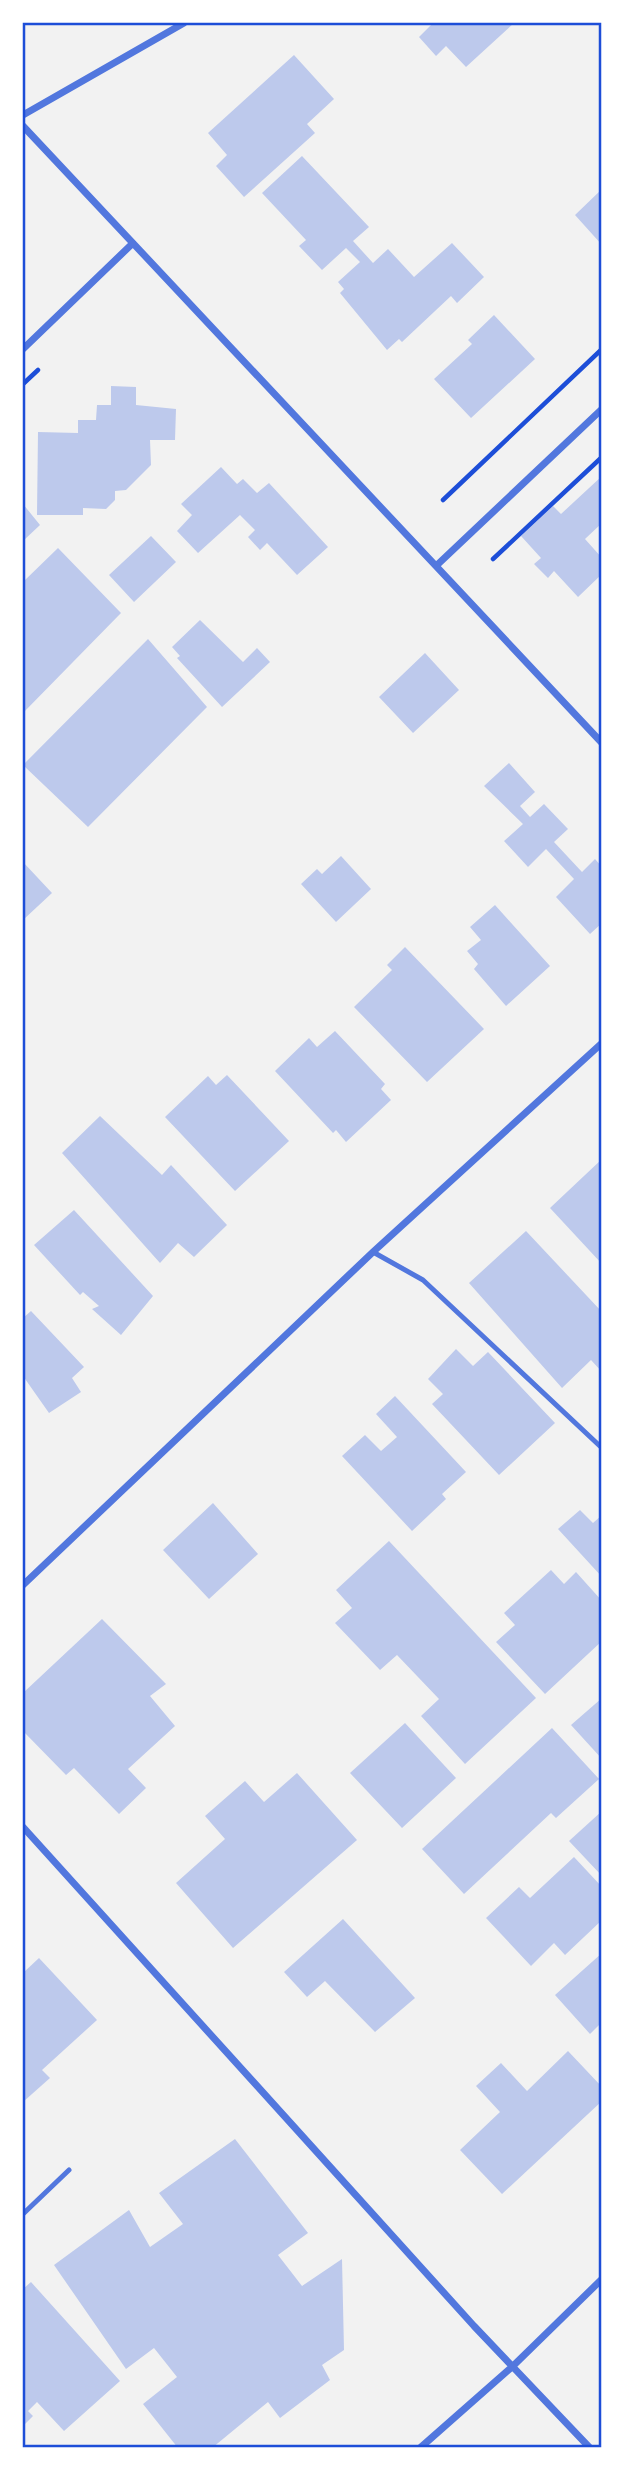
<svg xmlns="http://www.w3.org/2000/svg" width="625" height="2471" font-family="Overpass,sans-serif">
<rect width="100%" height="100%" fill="#f2f2f2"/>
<!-- building -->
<path fill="#bdc9ec" d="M433 23H514L466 67 446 46 436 56 419 37Z
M294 55 334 99 307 124 315 133 244 197 216 166 227 155 208 133Z
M302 156 369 227 353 241 373 263 388 249 414 277 452 243 484 277 457 303 451 296 402 342 399 339 387 350 340 293 344 289 338 282 360 262 346 248 322 270 299 246 306 240 262 193Z
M602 189V245L575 215Z
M494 315 535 359 471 418 434 379 472 344 468 340Z
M111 386 136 387V405L176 409 175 440H150L151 465 126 490 115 491V500L106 509 83 508V515H37L38 432 78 433V420H96L97 405H111Z
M221 467 237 484 243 479 257 493 269 483 328 547 297 575 267 543 260 550 248 537 255 530 240 515 198 553 177 531 192 515 181 504Z
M602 476V523L585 539 602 558V574L578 597 554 571 548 578 534 564 541 558 521 536 553 506 561 514Z
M23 504 40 525 23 541Z
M151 536 176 562 134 602 109 575Z
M58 548 121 613 23 713V582Z
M200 620 243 662 257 648 270 662 222 707 177 658 180 656 172 647Z
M148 639 207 707 88 827 23 765Z
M425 653 459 690 413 733 379 697Z
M509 763 535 792 520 806 530 817 544 804 568 829 554 842 582 872 595 859 602 867V923L590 934 556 897 574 879 546 849 528 867 504 841 523 824 484 786Z
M341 856 371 889 336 922 301 884 317 869 322 874Z
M23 862 52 893 23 920Z
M495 905 550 966 506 1006 474 969 478 964 467 951 481 940 470 927Z
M405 947 484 1029 427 1082 354 1007 392 970 387 965Z
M335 1031 385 1084 381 1089 391 1100 346 1142 336 1130 333 1133 275 1071 309 1038 317 1047Z
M227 1075 289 1141 235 1191 165 1117 208 1076 216 1085Z
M100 1116 162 1175 171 1165 227 1225 194 1257 178 1243 160 1263 62 1153Z
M602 1159V1264L550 1208Z
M74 1210 153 1296 121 1335 92 1309 99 1306 83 1292 80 1295 34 1245Z
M526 1231 602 1312V1372L591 1360 562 1388 469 1283Z
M31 1311 84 1367 72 1378 81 1392 49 1413 23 1376V1318Z
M456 1349 473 1366 488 1352 555 1423 499 1475 432 1404 443 1394 428 1379Z
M395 1396 466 1472 442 1494 446 1499 412 1531 342 1456 365 1435 381 1451 397 1437 376 1414Z
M213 1503 258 1554 209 1599 163 1550Z
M580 1510 593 1523 602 1515V1577L558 1529Z
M389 1541 536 1698 465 1764 421 1716 439 1699 397 1655 380 1670 335 1623 352 1608 336 1590Z
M551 1570 564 1584 576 1572 602 1601V1641L545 1694 496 1642 515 1625 504 1613Z
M102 1619 166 1684 150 1696 175 1726 128 1769 146 1788 119 1814 74 1768 66 1775 23 1731V1693Z
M602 1698V1759L571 1725Z
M405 1723 456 1778 402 1828 350 1773Z
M552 1728 599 1779 556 1818 551 1813 464 1894 422 1849Z
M297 1773 357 1840 233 1948 176 1883 225 1839 205 1816 245 1781 264 1802Z
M602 1811V1876L569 1841Z
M574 1857 602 1887V1920L565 1955 554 1943 531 1966 486 1918 519 1887 530 1898Z
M343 1919 415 1998 375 2032 325 1981 307 1997 284 1972Z
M602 1953V2022L590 2034 555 1995Z
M39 1958 97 2020 42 2070 50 2078 23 2102V1973Z
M568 2051 602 2087V2101L502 2194 460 2150 500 2112 476 2086 501 2063 527 2091Z
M235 2139 308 2233 278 2255 302 2286 342 2259 344 2350 322 2365 330 2380 280 2418 268 2402 212 2448H178L143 2404 177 2377 154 2348 126 2369 54 2265 129 2210 150 2247 183 2224 159 2193Z
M31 2282 120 2381 64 2431 37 2402 28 2411 33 2416 23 2426V2289Z"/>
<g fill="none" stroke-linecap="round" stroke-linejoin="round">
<!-- path -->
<path stroke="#1d4ed8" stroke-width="4.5" d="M23 384 38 370
M443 500 602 349
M493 559 602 457"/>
<!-- service -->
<path stroke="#5277de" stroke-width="5" d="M373 1252 423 1280 602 1448
M23 2214 69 2170"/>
<!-- minor -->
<path stroke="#5277de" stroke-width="7" d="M23 115 184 23
M23 126 602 743
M23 349 132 244
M436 566 602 409
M23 1585 373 1252 602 1043
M23 1827 474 2326 590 2448
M420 2448 513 2366 602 2279"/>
</g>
<!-- border -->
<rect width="625" height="2471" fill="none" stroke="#ffffff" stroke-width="49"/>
<rect x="24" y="24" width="576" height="2422" fill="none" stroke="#1d4ed8" stroke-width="2.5"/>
</svg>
